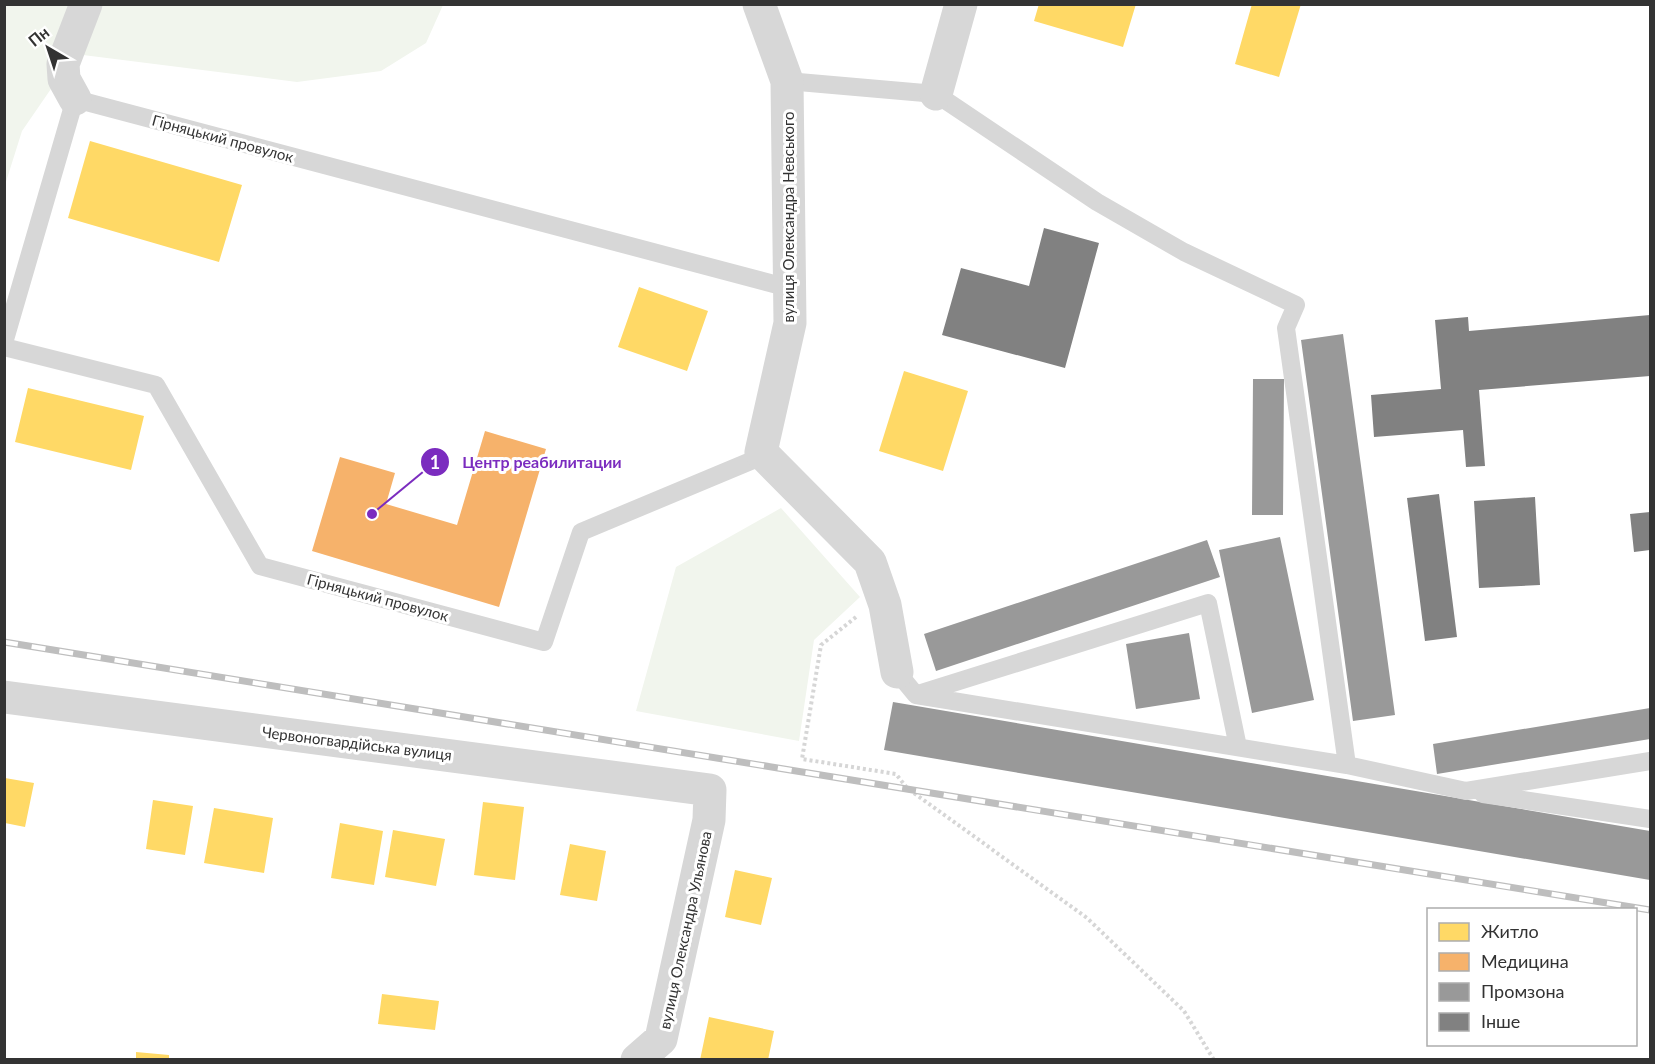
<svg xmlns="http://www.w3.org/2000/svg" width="1655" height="1064" font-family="Lato,sans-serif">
<rect width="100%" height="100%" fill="#fff"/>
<!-- green -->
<path fill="#f1f5ed" d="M5 5H443L426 43 381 71 297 82 75 54 22 131 5 185Z
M781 508 860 597 814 640 799 741 636 711 676 567Z"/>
<!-- homes -->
<path fill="#ffd966" d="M1039 4H1136L1123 47 1034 21Z
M1252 4H1301L1279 77 1235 64Z
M90 141 242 185 219 262 68 218Z
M639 287 708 311 687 371 618 347Z
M904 371 968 391 943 471 879 451Z
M28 388 144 416 131 470 15 442Z
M5 778 34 783 25 827 5 823Z
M153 800 193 806 185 855 146 849Z
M483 802 524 807 515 880 474 875Z
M214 808 273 818 264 873 204 863Z
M340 823 383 831 374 885 331 878Z
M393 830 445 839 436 886 385 877Z
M570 844 606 851 597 901 560 895Z
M735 870 772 878 761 925 725 917Z
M382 994 439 1001 435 1030 378 1024Z
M709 1017 774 1031 768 1060H700Z
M136 1052 169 1055V1060H136Z"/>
<!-- health -->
<path fill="#f6b26b" d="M485 431 546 449 499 607 312 551 340 457 395 473 386 504 457 525Z"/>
<!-- industry -->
<path fill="#999" d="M1343 334 1395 715 1353 721 1301 340Z
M1253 379H1284L1283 515H1252Z
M1280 537 1314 700 1252 713 1219 550Z
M1207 540 1220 577 936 671 924 634Z
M1189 633 1200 699 1136 709 1126 644Z
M893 702 1650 831V880L884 750Z
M1650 708V739L1437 774 1433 744Z"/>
<!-- building -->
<path fill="#818181" d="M1044 228 1099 243 1065 368 942 335 961 268 1029 286Z
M1650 315V376L1479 390 1485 466 1466 467 1463 430 1374 437 1371 395 1441 389 1435 320 1468 317 1469 331Z
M1439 494 1457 637 1425 641 1407 498Z
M1535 497 1540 585 1479 588 1474 501Z
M1650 512V550L1634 552 1630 514Z"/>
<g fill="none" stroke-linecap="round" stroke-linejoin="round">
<!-- path -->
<path stroke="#d6d6d6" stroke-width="4" stroke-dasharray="3 3" stroke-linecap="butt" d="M856 617 821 645 802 759 896 774 907 788 1087 918 1184 1011 1214 1060"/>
<!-- service -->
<path stroke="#d7d7d7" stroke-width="18" d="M787 81 936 94 1097 202 1184 252 1296 305 1286 328 1347 765 916 695 897 672
M4 343 75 99 789 288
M4 347 156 385 260 566 544 642 581 532 765 455
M921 693 1208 603 1238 747
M1347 765 1466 791 1650 761
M1483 794 1650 819"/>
<!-- minor -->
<path stroke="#d7d7d7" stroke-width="33" d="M759 4 787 81 790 323 761 452 870 562 885 605 897 672
M936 94 961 4
M75 99 64 79 63 64 86 4
M4 697 710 790 709 820 661 1039 637 1060"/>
<defs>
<path id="rail" d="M4 642 1650 910"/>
</defs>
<!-- rail casing -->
<use href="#rail" stroke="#bebebe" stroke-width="7"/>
<!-- rail -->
<use href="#rail" stroke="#fff" stroke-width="4.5" stroke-dasharray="14" stroke-linecap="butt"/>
</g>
<g text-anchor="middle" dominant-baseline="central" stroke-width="6" stroke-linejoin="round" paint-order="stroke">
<!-- street labels -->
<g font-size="15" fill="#333" stroke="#fff">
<text transform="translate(223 138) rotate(15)">Гірняцький провулок</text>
<text transform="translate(788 217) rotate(-90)">вулиця Олександра Невського</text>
<text transform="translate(378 597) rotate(15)">Гірняцький провулок</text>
<text transform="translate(357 743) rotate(7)">Червоногвардійська вулиця</text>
<text transform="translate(685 930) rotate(-78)">вулиця Олександра Ульянова</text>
</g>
</g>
<!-- callouts -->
<path fill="none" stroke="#7b2cbf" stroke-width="2" d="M372 514L435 462"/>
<g fill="#7b2cbf" stroke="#fff" stroke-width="2">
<circle cx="372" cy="514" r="6"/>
<circle cx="435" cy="462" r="15"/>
</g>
<g font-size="18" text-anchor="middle" font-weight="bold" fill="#fff">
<text x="435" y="469">1</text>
</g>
<g font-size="16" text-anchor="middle" font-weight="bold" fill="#7b2cbf" stroke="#fff" stroke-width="6" stroke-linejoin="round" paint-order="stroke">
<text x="542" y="468">Центр реабилитации</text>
</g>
<!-- border -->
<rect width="1655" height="1064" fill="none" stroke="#333333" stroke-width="12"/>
<!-- legend -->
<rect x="1427" y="908" width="210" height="138" fill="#ffffff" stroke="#adadad" stroke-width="1.5"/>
<rect x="1439" y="923" width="30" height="18" fill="#ffd966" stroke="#adadad" stroke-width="1.5"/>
<text x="1481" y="938" font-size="18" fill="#333333">Житло</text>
<rect x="1439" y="953" width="30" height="18" fill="#f6b26b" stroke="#adadad" stroke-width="1.5"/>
<text x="1481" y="968" font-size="18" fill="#333333">Медицина</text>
<rect x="1439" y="983" width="30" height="18" fill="#999999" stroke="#adadad" stroke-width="1.5"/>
<text x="1481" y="998" font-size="18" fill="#333333">Промзона</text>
<rect x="1439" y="1013" width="30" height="18" fill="#818181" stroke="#adadad" stroke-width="1.5"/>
<text x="1481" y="1028" font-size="18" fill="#333333">Інше</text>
<!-- north arrow -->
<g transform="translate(48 48) rotate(321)" stroke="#ffffff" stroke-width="4.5" paint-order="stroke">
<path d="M0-4.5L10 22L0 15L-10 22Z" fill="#333333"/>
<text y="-9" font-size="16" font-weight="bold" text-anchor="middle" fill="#333333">Пн</text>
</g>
</svg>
